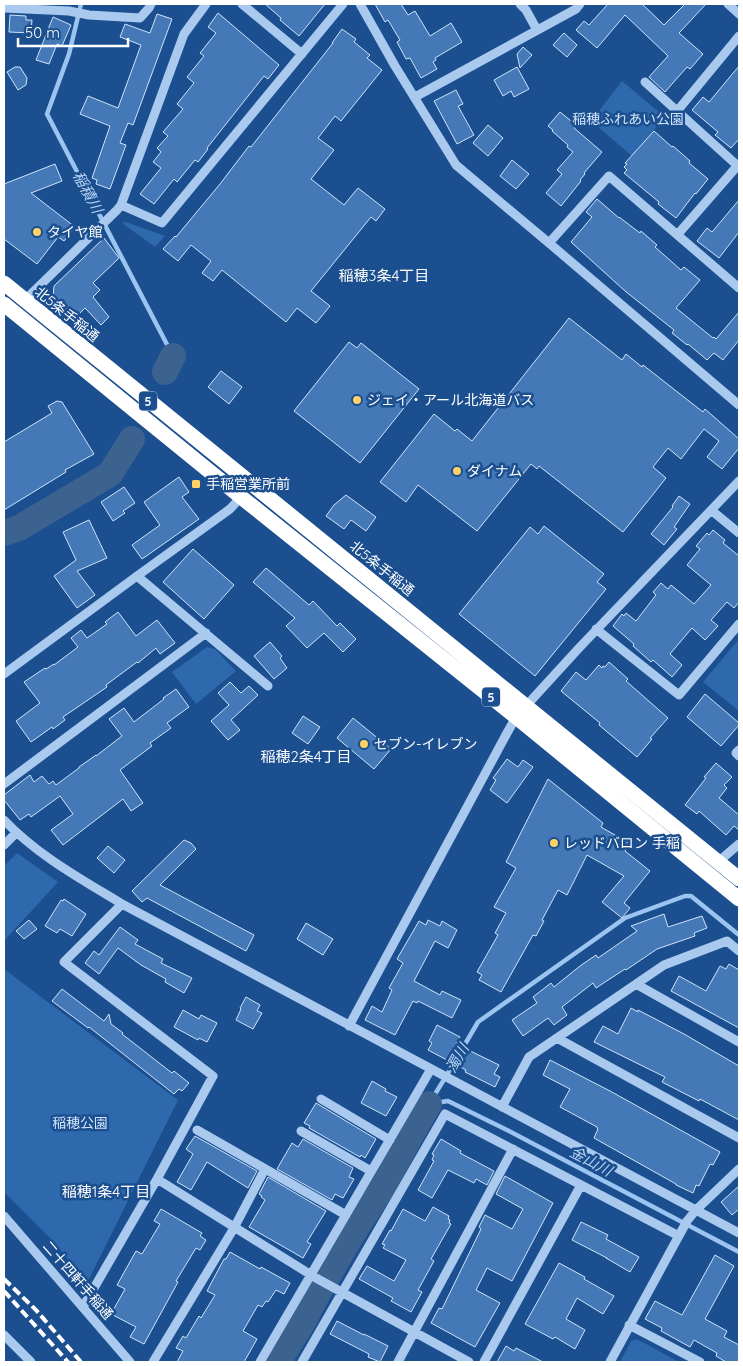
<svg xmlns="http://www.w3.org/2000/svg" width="743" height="1366" font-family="Quicksand,'Noto Sans JP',sans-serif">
<rect width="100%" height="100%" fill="#1b4f8f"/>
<!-- green -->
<path fill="#2e69ad" d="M622 81 665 117 632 156 591 121Z
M126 222 165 236 155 247 122 223Z
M739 639V711L703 682Z
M207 647 215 649 236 671 196 704 172 672Z
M17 853 58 882 4 941V866Z
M4 969 178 1100 87 1283 53 1241 4 1192Z
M637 1339 679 1362H620L631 1341Z"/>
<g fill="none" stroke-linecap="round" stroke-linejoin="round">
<!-- stream -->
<path stroke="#9cc4f0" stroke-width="4.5" d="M81 4 69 54 47 114 173 356
M461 1051 478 1022 625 918 685 896H691L739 935
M429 1104 456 1060
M429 1104 448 1101 507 1130 739 1252"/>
<!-- river -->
<path stroke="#3c6290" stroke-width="26" d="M165 372 173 356
M4 533 19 528 110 474 132 439
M278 1362 303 1322 317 1295 350 1238 384 1185 411 1135 429 1104"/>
</g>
<!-- building -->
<path fill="#4478b7" stroke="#cfe3fa" d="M265 4H325L299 36 280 20 281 18Z
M375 4H401L408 15 415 11 430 36 451 23 462 42 435 58 436 60 433 62 437 69 421 78 410 58 406 59 397 42 400 40 388 20 385 22Z
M608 4H642L664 25 685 4H706L679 33 703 54 690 69 687 67 665 92 649 77 668 56 625 15 597 48 576 30 584 21 589 25Z
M218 13 279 65 268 79 264 76 207 148 208 149 198 162 195 160 177 182 174 179 154 204 140 194 161 168 153 162 161 152 157 148 168 136 163 132 183 109 177 104 194 83 187 77 204 56 200 53 216 33 208 27Z
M157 14 172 19 133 125 128 123 120 143 126 145 110 189 96 184 97 180 92 178 110 126 80 114 88 96 118 108 141 45 120 37 125 24 150 33Z
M10 15 26 16V20H32L31 33 9 32Z
M53 17 71 25 62 46 57 44 49 64 36 60Z
M342 29 356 39 354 42 370 55 367 58 382 70 341 121 335 116 318 138 334 150 311 179 344 205 358 188 385 209 376 221 371 217 311 291 330 306 316 323 297 308 286 322 222 270 213 281 202 273 211 261 191 245 178 261 163 249 175 236 176 237 220 184 249 146 251 147 333 43H332Z
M564 33 577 45 567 57 553 45Z
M523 47 532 55 520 68 517 54Z
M739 66V139L731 148 715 135 718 132 692 110 703 97 709 102Z
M15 67H20L27 78 26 85 18 90 7 72Z
M517 67 529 89 514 97 511 91 503 96 494 80Z
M456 90 463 104 458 106 474 135 457 144 434 101Z
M560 112 576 125 574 128 602 152 584 173 585 174 580 180 581 181 561 206 546 193 562 174 557 170 573 152 567 147 568 145 552 131 553 130 548 126Z
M488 125 503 138 488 156 473 143Z
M654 131 672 147 673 146 690 161 689 163 708 179 696 194 695 193 676 218 658 204 659 202 624 173 627 170 624 167 627 164 625 163Z
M512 160 529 174 516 189 500 176Z
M55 164 62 181 31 193 75 227 64 241 58 237 37 264 4 239V184Z
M597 199 619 218V217L640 233 641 231 657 245 655 247 681 270 684 267 700 280 676 308 713 338 714 337 716 339 739 312V340L723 360 714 353 707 360 688 344 687 345 672 333 674 330 625 291 571 242 592 217 586 212Z
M739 200V232L719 258 697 241 707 228 712 232Z
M104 238 119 258 93 283 100 290 93 297 109 317 101 325 85 308 76 317 53 298 54 286Z
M569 318 622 360 626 354 642 367 643 365 703 412 705 409 739 439V448L722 469 707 457 719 441 704 429 681 459 668 448 653 467 666 478 623 532 539 466 537 469 531 464 477 531 418 485 406 502 380 482 434 414 455 431 457 429 472 441Z
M349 342 357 348 361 343 419 389 360 463 294 411Z
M221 371 242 387 229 404 208 387Z
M57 401 62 402 94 454 65 470 66 472 4 510V442L52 413 48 406Z
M179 477 189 492 182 497 199 519 142 559 132 545 160 525 144 502Z
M124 487 135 503 123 511 125 513 113 521 101 502Z
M346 495 376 517 366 531 351 520 344 529 326 516 334 505Z
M679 496 690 504 674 527 677 529 664 545 651 534 673 507 672 506Z
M89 520 107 558 77 571 95 595 77 608 54 576 76 560 63 532Z
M544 526 604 574 597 582 606 589 535 676 459 614 530 527 538 534Z
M713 530 725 540 723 543 739 556V602L734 608 727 602 711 620 718 626 705 640 692 628 670 654 682 665 672 677 653 660 651 662 633 646 634 644 613 626 622 614 624 616 626 613 636 621 656 595 653 592 661 583 668 589 671 585 694 604 711 585 687 565 700 549 696 546 707 533 709 535Z
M193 549 234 585 204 619 163 582Z
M266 568 309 605 313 601 337 626 340 623 356 639 343 652 324 633 307 648 286 626 295 618 253 582Z
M118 612 136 636 157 620 175 643 160 654 156 648 138 663 137 662 106 685 107 687 63 717 65 720 53 729 52 727 31 742 16 721 40 703 24 682 45 668 46 669 54 664V665L78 647 71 638 81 630 87 638 107 624 105 622Z
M270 642 282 656 280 658 287 668 274 679 254 656Z
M609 662 628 679 626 681 668 718 650 738 652 739 637 757 599 725 600 723 561 691 576 672 586 680 599 665 602 668 603 666 605 667Z
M230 682 241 693 249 686 258 695 231 720 240 730 228 740 211 721 229 705 218 693Z
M176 689 189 707 167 723 171 728 150 743 152 746 120 770 143 803 131 811 123 799 63 845 51 830 73 814 60 796 31 817 29 814 20 820 4 800V795L30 775 34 782 42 776 49 784 53 781 56 785 79 768V767L96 755V756L122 736 109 719 124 708 134 722 164 699 163 698Z
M705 694 739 723V725L721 746 687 717Z
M303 716 320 727 308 744 292 733Z
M353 718 391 749 374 769 337 738Z
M507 759 518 767 523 760 533 767 507 803 490 790 496 780 493 778Z
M716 763 732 777 724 785 727 788 719 798 739 815V830L734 826 726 835 699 811 697 814 685 805 706 778 704 777Z
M548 779 603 823 601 827 629 843 625 851 650 871 624 903 630 908 622 918 602 902 624 876 587 855 567 895 558 890 542 920 544 921 536 936 533 935 501 992 479 980 482 975 477 972 498 935 495 933 506 913 494 907 516 868 506 862Z
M184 840 191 843 196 849 160 885 254 935 246 951 147 898 142 902 132 891Z
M108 846 125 860 114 873 97 858Z
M64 899 86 914 72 936 60 929 57 933 45 926 61 900 63 901Z
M664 914 668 927 702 916 707 928 694 933 695 936 657 949 626 970 625 969 596 988 593 983 562 1007 567 1015 554 1025 548 1018 523 1036 512 1020 537 1003 533 997 551 983 554 987 580 966 596 955 598 958 637 931 631 926Z
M29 920 37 929 24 939 16 931Z
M428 920 440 926 442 921 457 930 448 948 435 941 414 981 440 995 442 991 461 1000 452 1018 418 1001 417 1003 413 1001 395 1035 365 1020 372 1006 382 1012 392 990 389 988 403 963 397 959 419 921 426 925Z
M306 923 333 939 323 955 297 939Z
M120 927 138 940 135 944 163 959 161 963 192 978 184 993 165 982 166 979 141 965 118 948 99 974 85 963 94 951 99 955Z
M729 964 739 970V1028L671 991 679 976 706 991 720 966 726 969Z
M62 989 104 1021 109 1014 111 1024 123 1033 122 1034 172 1073 174 1071 189 1083 182 1091 179 1089 174 1094 89 1027 88 1028 52 1001Z
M246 997 260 1005 257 1011 262 1013 253 1029 236 1020 241 1009 240 1008Z
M631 1008 638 1012V1010L684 1034 739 1066V1120L700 1099 699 1101 662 1082 665 1077 594 1042 603 1026 618 1034Z
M183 1010 199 1019 201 1015 217 1023 207 1042 199 1038 198 1040 174 1027Z
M437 1025 460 1037 456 1044 499 1065 494 1074 500 1077 495 1087 465 1072 466 1070 428 1050 432 1043 429 1041Z
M550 1060 610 1091 720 1152 713 1165 710 1164 699 1186 696 1185 693 1193 676 1185V1184L594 1138 598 1129 597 1128V1127L560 1107 570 1089 543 1075Z
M372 1081 386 1089 385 1091 397 1097 386 1116 361 1103Z
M316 1103 376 1139 365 1158 361 1155 360 1157 309 1128 310 1126 304 1123Z
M195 1136 257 1171 248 1188 207 1162 191 1190 177 1182 193 1154 186 1149Z
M303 1139 353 1168 349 1177 354 1179 343 1198 335 1194 332 1200 277 1169 292 1143 298 1147Z
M441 1139 461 1151 460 1153 494 1171 487 1185 476 1179 474 1183 448 1170 432 1198 418 1190 434 1161 432 1160 434 1155 432 1154Z
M505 1176 553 1203 512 1281 487 1268 476 1290 500 1303 475 1347 431 1323 439 1308 442 1309 481 1229 479 1227 485 1215 512 1229 523 1209 496 1194Z
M268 1177 326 1211 307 1242 311 1244 303 1258 249 1227 265 1200 261 1197 262 1196 259 1194Z
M739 1186V1209L732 1215 721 1202Z
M433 1207 449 1216 448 1219 450 1220 449 1223 451 1224 431 1259 434 1261 418 1290 422 1292 411 1312 391 1301 393 1298 359 1279 367 1266 394 1281 406 1260 383 1248 385 1245 382 1244 390 1230 391 1231 403 1209 425 1221Z
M161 1209 202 1233 200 1236 206 1240 200 1250 196 1248 176 1281 178 1282 144 1344 130 1337 136 1327 111 1314 125 1289 117 1285 136 1251 142 1254 160 1224 154 1221Z
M581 1222 608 1235 606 1239 639 1257 630 1272 606 1258H607L572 1240Z
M230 1252 260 1269 261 1267 290 1283 284 1294 276 1290 268 1302 266 1301 262 1307 258 1305 243 1331 257 1339 244 1362H177L183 1351 176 1348 183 1336 186 1338 199 1316 201 1318 215 1295 207 1291 224 1259H226Z
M715 1255 734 1266 705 1319 727 1331 724 1337 739 1345V1362H726L716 1356 717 1353 694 1340 690 1347 661 1331 662 1328 645 1319 655 1301 682 1315Z
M559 1263 585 1277 584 1279 614 1296 603 1314 577 1298 566 1319 585 1330 575 1349 555 1337 553 1339 525 1324Z
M337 1321 364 1335V1334L388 1346 380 1362 368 1357 369 1354 330 1334Z
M506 1346 514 1351 516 1348 543 1362H497Z"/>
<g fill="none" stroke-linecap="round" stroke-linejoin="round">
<!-- minor -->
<path stroke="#a9c9ee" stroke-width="9" d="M242 4 302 54
M360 4 395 66 456 165 549 243 739 405
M520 4 526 10 537 30
M728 4 739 14
M4 8 69 11 89 15 140 18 149 8 151 4
M645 82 739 167
M415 97 576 9 580 4
M678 110 739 36
M121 205 162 223 343 4
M678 234 739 164
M549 243 609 176 739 288
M25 300 117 210 121 205 184 34 206 4
M711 510 739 533
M137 576 268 686
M596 629 679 695 739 624
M4 674 137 576 230 509 241 497
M739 750 736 753 739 756
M4 784 206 633
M4 820C37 855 81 879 122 904L739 1233
M4 845 16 833
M718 862 739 844
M636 984 739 1042
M349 1026 507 733 516 717 526 706 579 648 739 481
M557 1038 739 1138
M321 1099 390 1140
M502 1107 529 1057 664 965 727 941 739 951
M197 1130 346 1215
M301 1131 371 1171
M157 1179 316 1278 469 1362
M4 1216 130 1362
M83 1307 157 1179 213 1076 64 962 122 904
M629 1325 700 1362
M4 1335 31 1362
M153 1362 234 1228 265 1169
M260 1362 431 1069
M302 1362 445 1114 679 1236
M398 1362 513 1149
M484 1362 581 1185
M610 1362 687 1221 696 1210 739 1169"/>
<!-- highway -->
<path stroke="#fff" stroke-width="15" d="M4 283 739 879
M4 304 241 497 516 717 739 899"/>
<!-- rail -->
<path stroke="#fff" stroke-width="4" stroke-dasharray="9 4" stroke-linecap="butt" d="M4 1279 36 1310 81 1362
M4 1291 68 1362"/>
</g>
<!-- markers -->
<g fill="#ffd166" stroke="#1b4f8f" stroke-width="2">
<circle cx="37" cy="232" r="5"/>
<circle cx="357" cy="400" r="5"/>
<circle cx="457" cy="471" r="5"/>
<rect x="191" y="479" width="10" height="10" rx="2.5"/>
<circle cx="364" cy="744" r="5"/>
<circle cx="554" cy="843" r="5"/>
</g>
<g text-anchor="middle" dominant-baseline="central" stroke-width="5" stroke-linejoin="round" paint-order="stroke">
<!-- shield labels -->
<g fill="#1b4f8f" stroke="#bbcadd" stroke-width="1">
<rect x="139" y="391.5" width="18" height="19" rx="4"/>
<rect x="482" y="687.5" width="18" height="19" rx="4"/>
</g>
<g font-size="12" font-weight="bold" fill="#fff">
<text x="148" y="401">5</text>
<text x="491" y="697">5</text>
</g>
<!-- park labels -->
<g font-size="14" fill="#cfe3fa" stroke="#1b4f8f">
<text x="628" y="119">稲穂ふれあい公園</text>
<text x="80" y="1123">稲穂公園</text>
</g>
<!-- poi labels -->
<g font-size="14" fill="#fff" stroke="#1b4f8f" text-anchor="start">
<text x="47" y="232">タイヤ館</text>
<text x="367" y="400">ジェイ・アール北海道バス</text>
<text x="467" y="471">ダイナム</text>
<text x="206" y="484">手稲営業所前</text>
<text x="374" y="744">セブン-イレブン</text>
<text x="564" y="843">レッドバロン 手稲</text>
</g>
<!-- street labels -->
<g font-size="14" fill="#fff" stroke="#1b4f8f">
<text transform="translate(67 314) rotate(39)">北5条手稲通</text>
<text transform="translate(382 568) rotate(39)">北5条手稲通</text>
<text transform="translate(78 1280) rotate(49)">二十四軒手稲通</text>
</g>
<!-- water labels -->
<g font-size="15" font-style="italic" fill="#b5d3f5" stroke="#1b4f8f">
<text transform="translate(88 192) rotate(62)">稲積川</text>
<text transform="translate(457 1058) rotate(-60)">濁川</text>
<text transform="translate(591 1161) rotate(28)">金山川</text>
</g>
<!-- neighbourhood labels -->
<g font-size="15" fill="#fff" stroke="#1b4f8f">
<text x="384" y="275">稲穂3条4丁目</text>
<text x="306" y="756">稲穂2条4丁目</text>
<text x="106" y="1191">稲穂1条4丁目</text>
</g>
</g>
<!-- border -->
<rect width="743" height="1366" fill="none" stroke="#ffffff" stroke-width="10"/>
<!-- scale -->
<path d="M18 38v8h110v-8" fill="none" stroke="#ffffff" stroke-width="2.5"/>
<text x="25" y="38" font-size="15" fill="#ffffff" stroke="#1b4f8f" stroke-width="4" paint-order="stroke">50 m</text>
</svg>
